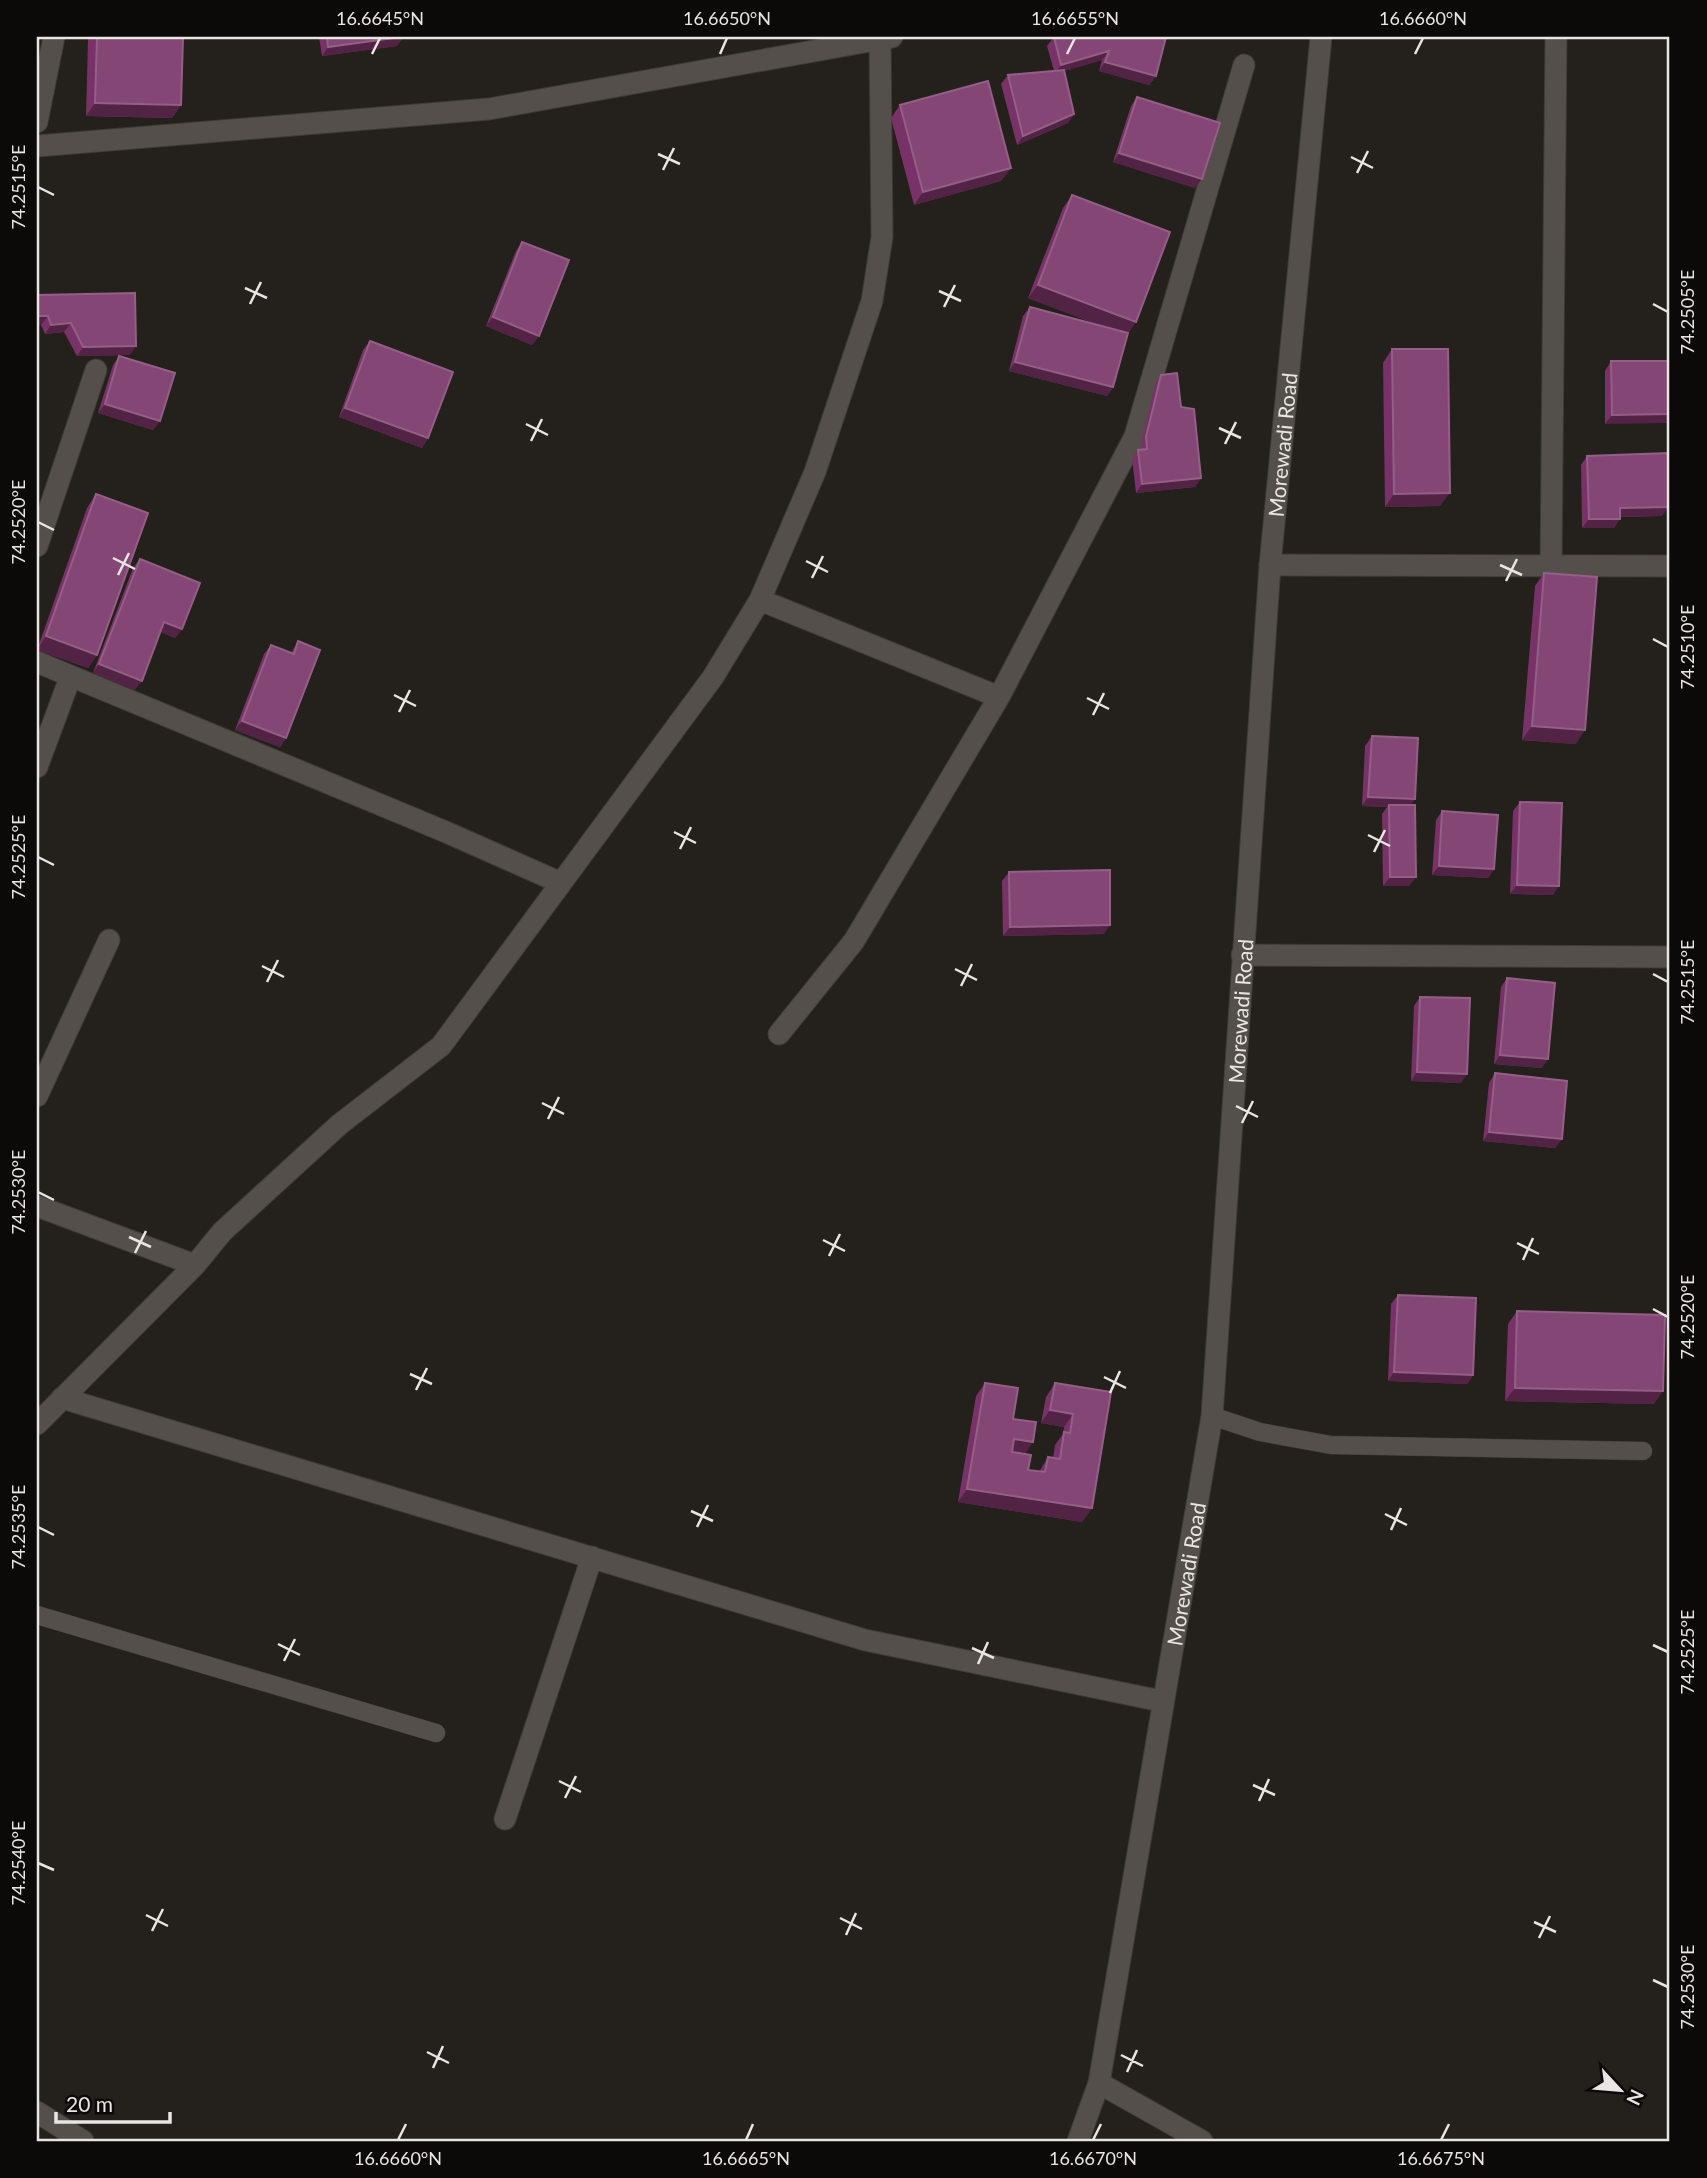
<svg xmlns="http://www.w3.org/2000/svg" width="1707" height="2178" font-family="Lato,sans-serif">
<rect width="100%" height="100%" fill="#24201c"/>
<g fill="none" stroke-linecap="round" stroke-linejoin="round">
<defs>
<path id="lane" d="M1212 1416 1260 1432 1331 1445 1643 1451
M37 1615 436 1733"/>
<path id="street" d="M37 122 54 37
M37 146 489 109 892 37
M37 546 96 370
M1270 565 1670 566
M1551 565 1556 37
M760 600 999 697
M37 662 446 832 561 883
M37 767 70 678
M1242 955 1670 957
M779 1034 854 941 999 697 1135 436 1244 65
M37 1096 109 940
M37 1206 195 1265
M62 1398 865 1640 1161 1701
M37 1424 195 1265 222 1232 340 1124 441 1046 713 677 760 600 815 472 872 301 882 237 880 37
M505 1819 592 1557
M1099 2083 1202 2141
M37 2112 83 2141"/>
<g id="secondary">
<path id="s1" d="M1078 2141 1099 2083 1212 1416 1270 565 1321 37"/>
</g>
</defs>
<!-- lane casing -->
<use href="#lane" stroke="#3e3a37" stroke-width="19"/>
<!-- street casing -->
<use href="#street" stroke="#3e3a37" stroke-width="23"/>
<!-- secondary casing -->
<use href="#secondary" stroke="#3e3a37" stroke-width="23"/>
<!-- lane -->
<use href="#lane" stroke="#554f4b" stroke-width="18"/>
<!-- street -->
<use href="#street" stroke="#554f4b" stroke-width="21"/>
<!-- secondary -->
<use href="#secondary" stroke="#554f4b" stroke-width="21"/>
</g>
<!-- wall -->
<path fill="#783267" d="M90 37H183L181 105 172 118 86 116 88 39Z
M319 37H403L397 46 322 56Z
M1054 37H1166L1156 76 1149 85 1099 71 1102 60 1064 71 1074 114 1068 123 1017 145 1001 84 1008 75 1054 71 1047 46Z
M1137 97 1195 188 1113 162 1131 106Z
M900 105 1011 168 1001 181 914 205 891 118Z
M1072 195 1136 322 1128 333 1113 387 1107 396 1009 371 1023 316 1030 307 1104 327 1028 298 1063 208Z
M522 242 539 336 532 345 486 326 516 251Z
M37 295 130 355 77 356 64 332 45 334 41 325H37Z
M370 341 428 438 422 448 339 417 363 350Z
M1392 349 1440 506 1385 507 1383 363Z
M119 356 160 421 153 430 98 413 113 365Z
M1611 361H1670L1605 424V371Z
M1161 375 1181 407 1201 478 1195 487 1136 493 1132 459 1138 450 1140 449 1155 384Z
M1587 456 1662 516 1620 517 1614 528H1582L1581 465Z
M96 494 97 655 88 668 37 650 87 508Z
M140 559 182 629 175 638 161 632 135 690 93 673 133 568Z
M1544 573 1576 744 1522 740 1535 586Z
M298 641 286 738 280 747 235 730 264 654 271 645 291 653Z
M1372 736 1411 805 1416 877 1409 886H1383L1382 814 1387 807 1362 806 1365 746Z
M1520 802 1553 895 1510 894 1513 811Z
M1442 811 1494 869 1488 878 1432 875 1436 820Z
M1009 872 1104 934 1003 936 1002 881Z
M1507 978 1542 1068 1494 1064 1501 987Z
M1420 997 1461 1083 1411 1081 1414 1006Z
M1670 1008V1070L1669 1010Z
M1495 1073 1562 1139 1555 1148 1483 1141 1489 1083Z
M1398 1295 1473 1375 1467 1384 1388 1381 1391 1304Z
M1517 1311 1654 1404 1505 1401 1508 1324Z
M985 1383 1013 1419 1025 1454 1028 1470 1039 1472 1048 1457 1053 1458 1055 1445 1063 1434 1064 1427 1041 1423 1046 1397 1055 1383 1111 1392 1092 1508 1082 1522 958 1502 976 1396Z"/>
<!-- shaded-wall -->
<path fill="#522344" d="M403 37 397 46 322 56 328 47Z
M1109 51 1102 60 1054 74 1061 65Z
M1105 62 1156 76 1149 85 1099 71Z
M95 103 181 105 172 118 86 116Z
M1074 114 1068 123 1017 145 1023 136Z
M1119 153 1202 179 1195 188 1113 162Z
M1011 168 1001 181 914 205 923 192Z
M1038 285 1136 322 1126 335 1028 298Z
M37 316H48L41 325H37Z
M493 317 539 336 532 345 486 326Z
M71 323 64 332 45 334 51 325Z
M136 346 130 355 77 356 83 347Z
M1015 362 1113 387 1107 396 1009 371Z
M105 404 160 421 153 430 98 413Z
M345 408 428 438 422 448 339 417Z
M1670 414V423L1605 424 1612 415Z
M1201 478 1195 487 1136 493 1142 484Z
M1450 493 1440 506 1385 507 1394 494Z
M1669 507 1662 516 1613 517 1620 508Z
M1589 519H1620L1614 528H1582Z
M164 622 182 629 175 638 158 631Z
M46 636 97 655 88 668 37 650Z
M99 664 142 681 135 690 93 673Z
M242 721 286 738 280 747 235 730Z
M1532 726 1585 730 1576 744 1522 740Z
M1368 797 1415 799 1409 808 1389 805 1387 807 1362 806Z
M1439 866 1494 869 1488 878 1432 875Z
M1390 877H1416L1409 886H1383Z
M1517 885 1559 886 1553 895 1510 894Z
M1110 925 1104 934 1003 936 1010 927Z
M1500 1055 1548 1059 1542 1068 1494 1064Z
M1417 1072 1467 1074 1461 1083 1411 1081Z
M1489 1132 1562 1139 1555 1148 1483 1141Z
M1394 1372 1473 1375 1467 1384 1388 1381Z
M1515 1388 1663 1391 1654 1404 1505 1401Z
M1050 1410 1073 1414 1064 1427 1041 1423Z
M1014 1439 1033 1442 1024 1456 1004 1453Z
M967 1489 1092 1508 1082 1522 958 1502Z"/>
<!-- building -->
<path fill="#844674" stroke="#945f86" stroke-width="2" d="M97 37H183L181 105 95 103Z
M327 37H401L328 47Z
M1054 37H1166L1156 76 1105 62 1109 51 1061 65Z
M1064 70 1074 114 1023 136 1008 75Z
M988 81 1011 168 923 192 900 105Z
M1137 97 1220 123 1202 179 1119 153Z
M1072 195 1170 232 1136 322 1038 285Z
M522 242 569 260 539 336 493 317Z
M135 293 136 346 83 347 71 323 51 325 48 316H37V295Z
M1030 307 1128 333 1113 387 1015 362Z
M370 341 453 372 428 438 345 408Z
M1392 349H1448L1450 493 1394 494Z
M119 356 175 373 160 421 105 404Z
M1611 361H1670V414L1612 415Z
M1177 373 1181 407 1194 409 1201 478 1142 484 1138 450 1147 449 1146 437 1161 375Z
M1668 453 1669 507 1620 508V519H1589L1587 456Z
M96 494 148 513 97 655 46 636Z
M140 559 200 583 182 629 164 622 142 681 99 664Z
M1544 573 1597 577 1585 730 1532 726Z
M298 641 320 650 286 738 242 721 271 645 294 654Z
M1372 736 1418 738 1415 799 1368 797Z
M1520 802 1562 803 1559 886 1517 885Z
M1389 805H1415L1416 877H1390Z
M1442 811 1498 815 1494 869 1439 866Z
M1110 870V925L1010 927 1009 872Z
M1507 978 1555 983 1548 1059 1500 1055Z
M1420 997 1470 998 1467 1074 1417 1072Z
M1495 1073 1567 1081 1562 1139 1489 1132Z
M1398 1295 1476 1298 1473 1375 1394 1372Z
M1517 1311 1665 1315 1663 1391 1515 1388Z
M985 1383 1018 1388 1013 1419 1036 1422 1033 1442 1014 1439 1012 1452 1031 1455 1028 1470 1045 1472 1048 1457 1060 1459 1064 1432 1070 1433 1073 1414 1050 1410 1055 1383 1111 1392 1092 1508 967 1489Z"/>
<!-- ticks -->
<path fill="none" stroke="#e8e5e2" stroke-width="2.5" d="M372 54 380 38M720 54 727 38M1067 54 1075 38M1415 54 1423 38M658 154 680 164M1351 157 1373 168M663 170 674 148M1357 173 1368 151M38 187 54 195M245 288 267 298M939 291 961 301M250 304 261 282M1653 304 1668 312M944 307 955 285M526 424 548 435M1219 428 1241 438M531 441 542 419M1225 444 1236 422M38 522 54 530M113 558 135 569M806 561 828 572M1500 565 1522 575M118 575 129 553M812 578 823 556M1506 581 1517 559M1653 639 1668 647M394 695 416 706M1087 698 1109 709M399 712 410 690M1093 715 1104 693M674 832 696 843M1368 835 1390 846M680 849 691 827M1374 852 1385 830M38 857 54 865M262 966 284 977M955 969 977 980M1653 974 1668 982M267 982 278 960M961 986 972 964M542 1103 564 1114M1236 1106 1258 1117M548 1119 559 1097M1242 1123 1253 1101M38 1192 54 1200M129 1237 151 1247M823 1240 845 1251M1517 1243 1539 1254M135 1253 146 1231M829 1256 840 1234M1523 1260 1533 1238M1653 1309 1668 1317M410 1374 432 1384M1104 1377 1126 1388M416 1390 427 1368M1110 1393 1120 1371M691 1511 713 1521M1385 1514 1407 1525M38 1527 54 1535M697 1527 708 1505M1391 1530 1401 1508M278 1644 300 1655M1653 1645 1668 1652M972 1648 994 1658M284 1661 295 1639M978 1664 988 1642M559 1781 581 1792M1253 1785 1275 1795M565 1798 576 1776M1259 1801 1269 1779M38 1863 54 1870M146 1915 168 1926M840 1918 862 1929M1534 1922 1556 1932M152 1931 163 1909M846 1935 856 1913M1539 1938 1550 1916M1653 1980 1668 1987M427 2052 449 2063M1121 2055 1143 2066M433 2068 443 2046M1127 2072 1137 2050M398 2140 406 2124M746 2140 753 2124M1093 2140 1101 2124M1441 2140 1449 2124"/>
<g text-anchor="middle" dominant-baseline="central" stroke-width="7" stroke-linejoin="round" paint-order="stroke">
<!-- street labels -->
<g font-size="21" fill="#e8e5e2" stroke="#0c0a09">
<text stroke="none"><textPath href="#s1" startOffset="1712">Morewadi Road</textPath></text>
<text stroke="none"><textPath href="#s1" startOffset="1144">Morewadi Road</textPath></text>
<text stroke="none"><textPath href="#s1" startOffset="578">Morewadi Road</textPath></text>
</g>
</g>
<!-- border -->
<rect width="1707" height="2178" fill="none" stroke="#0c0a09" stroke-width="77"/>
<!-- north arrow -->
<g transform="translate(1620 2090) rotate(116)" stroke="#0c0a09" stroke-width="5" paint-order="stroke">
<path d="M0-5L12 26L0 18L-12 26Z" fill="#e8e5e2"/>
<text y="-10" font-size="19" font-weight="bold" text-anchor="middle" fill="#e8e5e2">N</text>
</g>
<!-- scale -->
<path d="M56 2112v10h114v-10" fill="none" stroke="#e8e5e2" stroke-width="3.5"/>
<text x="66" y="2112" font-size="21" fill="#e8e5e2" stroke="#0c0a09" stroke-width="5" paint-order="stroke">20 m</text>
<rect x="38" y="38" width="1630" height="2102" fill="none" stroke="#e8e5e2" stroke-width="2.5"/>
<g font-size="18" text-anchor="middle" fill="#e8e5e2">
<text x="380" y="25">16.6645°N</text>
<text x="727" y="25">16.6650°N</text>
<text x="1075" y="25">16.6655°N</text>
<text x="1423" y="25">16.6660°N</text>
<text transform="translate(19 187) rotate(-90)" y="6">74.2515°E</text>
<text transform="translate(1688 312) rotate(-90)" y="6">74.2505°E</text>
<text transform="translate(19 522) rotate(-90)" y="6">74.2520°E</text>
<text transform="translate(1688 647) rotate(-90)" y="6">74.2510°E</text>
<text transform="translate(19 857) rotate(-90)" y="6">74.2525°E</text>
<text transform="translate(1688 982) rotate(-90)" y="6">74.2515°E</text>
<text transform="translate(19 1192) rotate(-90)" y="6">74.2530°E</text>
<text transform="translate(1688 1317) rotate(-90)" y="6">74.2520°E</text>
<text transform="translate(19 1527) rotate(-90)" y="6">74.2535°E</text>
<text transform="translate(1688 1652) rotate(-90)" y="6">74.2525°E</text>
<text transform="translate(19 1863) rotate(-90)" y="6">74.2540°E</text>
<text transform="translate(1688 1987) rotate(-90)" y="6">74.2530°E</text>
<text x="398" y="2165">16.6660°N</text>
<text x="746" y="2165">16.6665°N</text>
<text x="1093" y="2165">16.6670°N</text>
<text x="1441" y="2165">16.6675°N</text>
</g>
</svg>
